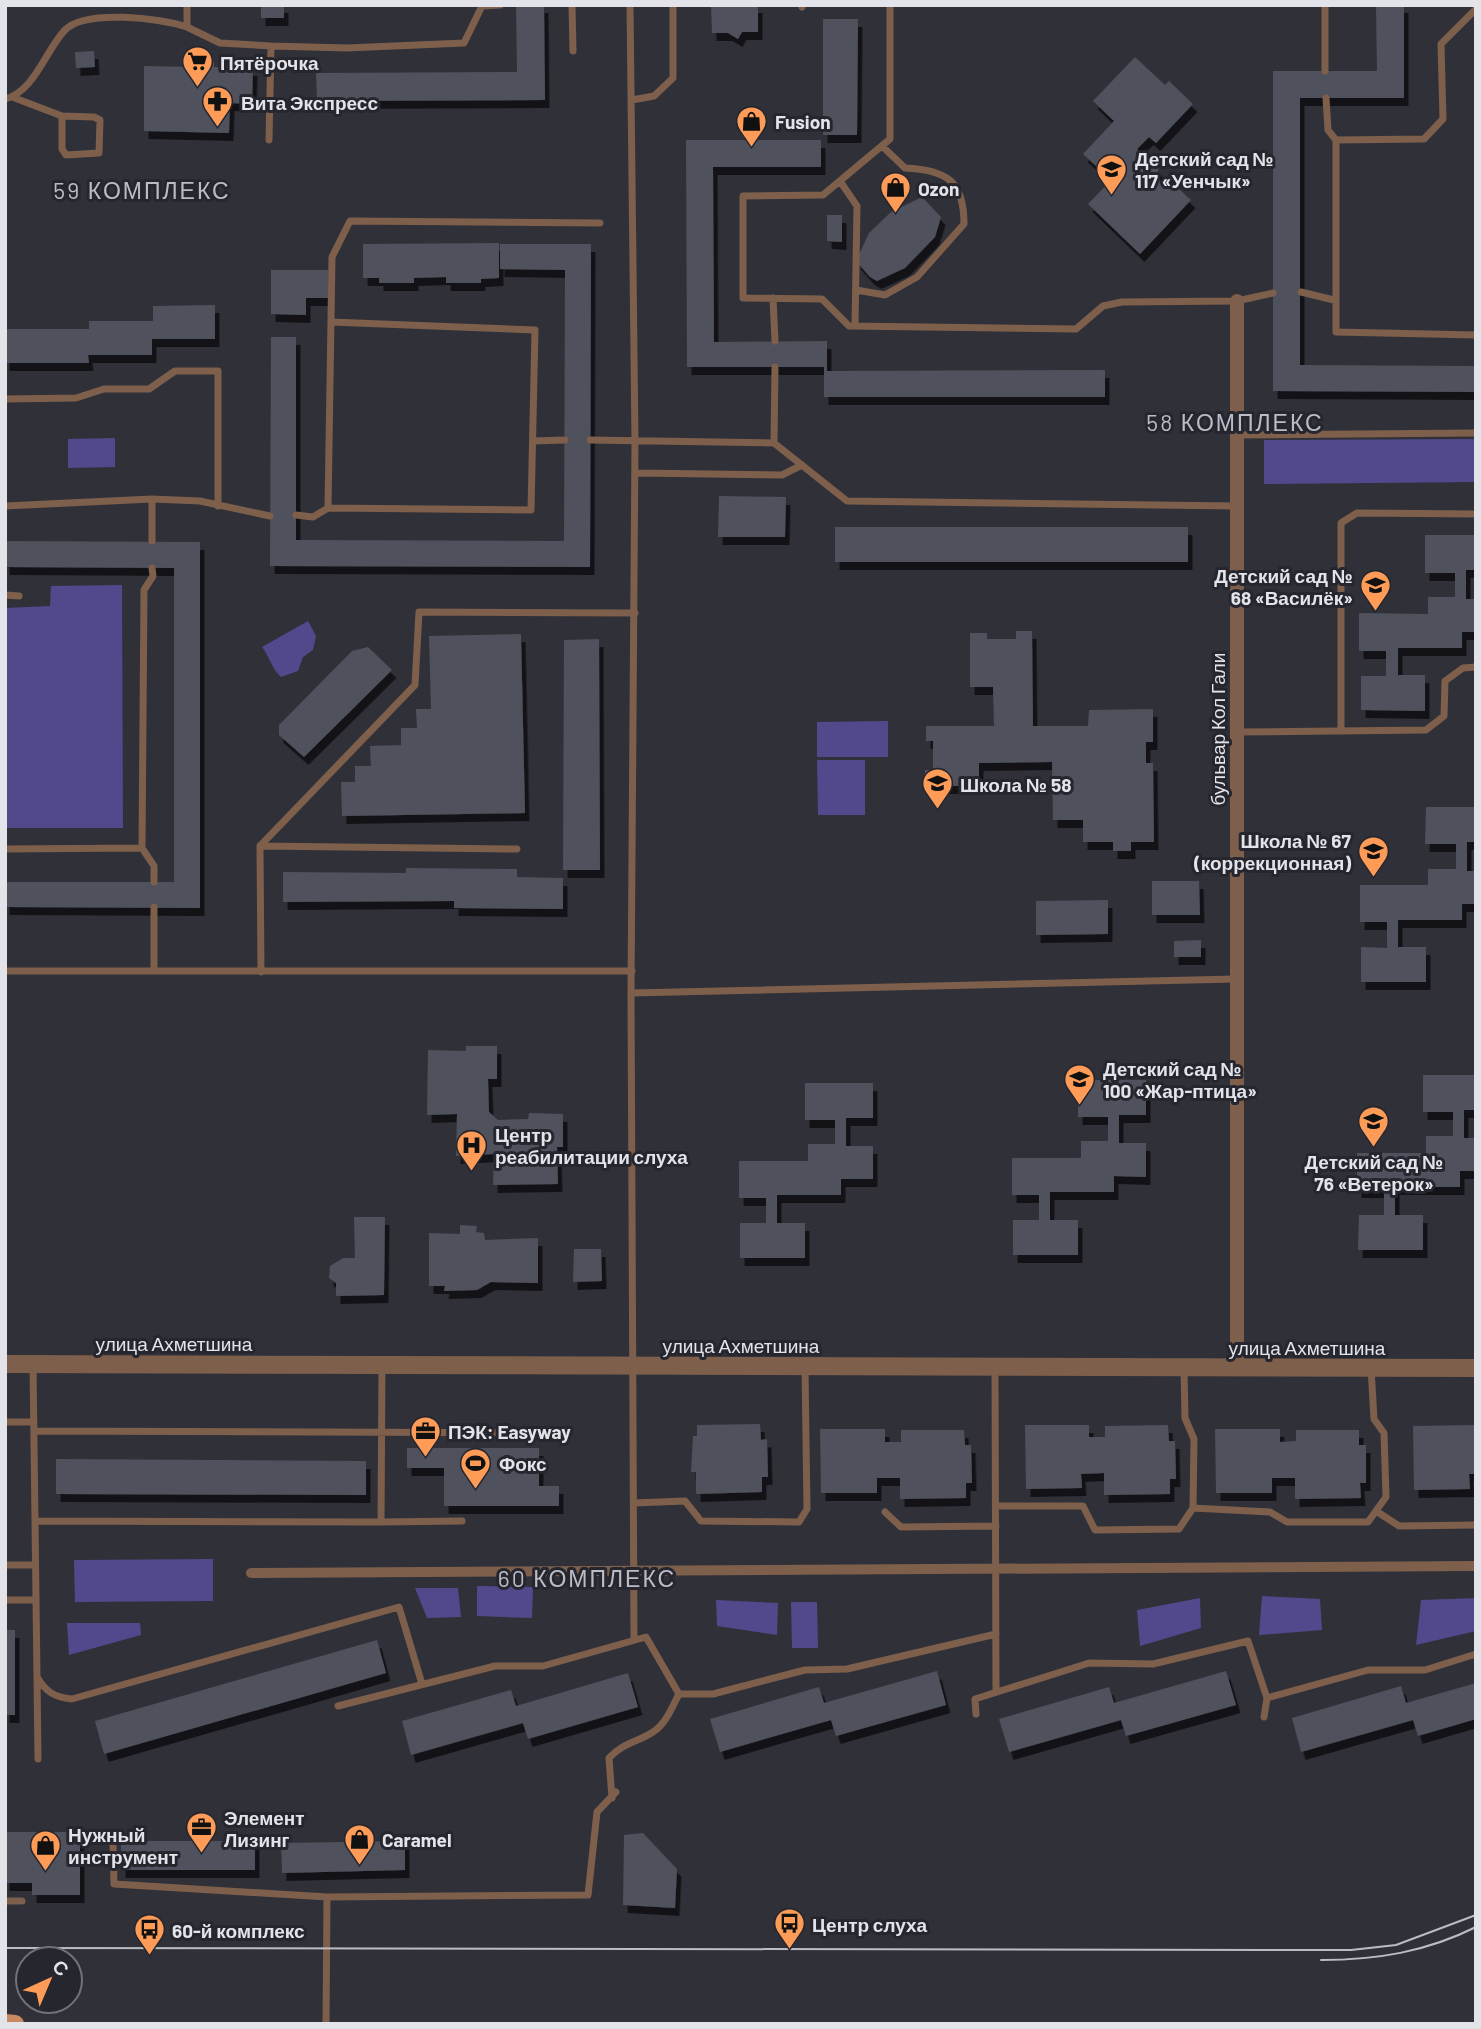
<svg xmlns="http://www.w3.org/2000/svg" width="1481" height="2029" font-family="Barlow,sans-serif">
<defs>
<filter id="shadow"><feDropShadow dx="4.5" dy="8" stdDeviation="0" flood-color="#0009"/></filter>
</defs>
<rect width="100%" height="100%" fill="#303039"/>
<!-- green -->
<path fill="#504a8d" d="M115 438V467L68 468V439Z
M1476 439V482L1264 484V440Z
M122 585 123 828H5V608L50 606 51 586Z
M308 621 316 636 313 650 303 657 298 671 281 677C271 668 270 657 262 647Z
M888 721V757H817V722Z
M817 760H865V815H818Z
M213 1559V1601L75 1602 74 1560Z
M477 1586 533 1587 532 1618 477 1616Z
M415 1588H458L461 1617 427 1618Z
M1262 1596 1320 1599 1322 1630 1259 1635Z
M1200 1598 1201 1628 1140 1646 1137 1610Z
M1476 1598V1631L1416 1645 1421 1600Z
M716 1600 778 1603 777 1635 717 1626Z
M817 1602 818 1648H792L791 1602Z
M67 1623H140L141 1635 69 1655Z"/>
<!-- building -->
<path fill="#50515b" filter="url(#shadow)" d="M261 5H284V18H261Z
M516 5H544L545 100 317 101 316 73 517 72Z
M711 5H758V32H742L738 39 728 33H712Z
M1376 5H1404V98H1300V365L1476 366V392L1273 391V71H1377Z
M823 19H858L857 135H823Z
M94 51 95 67 76 68 75 52Z
M1135 57 1165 85 1169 81 1193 104 1156 143 1149 137 1137 149 1159 170 1154 175 1163 184 1168 179 1191 200 1140 254 1088 204 1111 180 1083 154 1114 121 1093 101Z
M196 61 214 62V67L253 68 252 104 230 103 229 133 144 131V66L196 67Z
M686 140H821V167H713L714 342 827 341V371L1105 370V397H824V367H687Z
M922 197 941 217 935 237 905 268 877 281 870 277 856 261 869 233 891 212Z
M827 215H842V242L827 241Z
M499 243V278L481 279V283H446V277L414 278V283H379V278H363V244Z
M500 244H591L590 567 270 566 271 337H296V540L564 541 565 270 500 269Z
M271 270H328V298H306V315L271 314Z
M215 305V339H152V355H88L89 363H5V329H89V321H153V306Z
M719 496 786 497 785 537H718Z
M835 527H1188V562H835Z
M1425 535H1476V570H1466V599H1476V632H1462V648H1398V675H1425V711L1361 710V676H1386V651H1359V613L1428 614V597H1455V573H1425Z
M5 541 200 542V908L5 907V882H174V568L5 567Z
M1016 631H1032L1033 726H1088L1089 710 1153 709V742H1146V763H1153L1154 842H1131V851H1113V842H1083V820H1053L1052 762 979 763V786H925V770H933V741H926V726H994L993 687H970V633H987V639H1016Z
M521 634 525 813 342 816 341 782H355V766H371L370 746 401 745V728H417L416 709H431L429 636Z
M599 639 600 870H563L564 640Z
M368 647 392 670 304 757 279 735V725L352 651Z
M1426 807H1476V842H1467V871H1476V904H1462V920H1398V947H1426V982H1361V947L1387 948V922H1360V885H1428V869H1456V844H1425Z
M406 868 517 869V877L563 878V909L454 908V901L283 902V872L406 873Z
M1152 881H1199L1200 915H1152Z
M1108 900V934L1036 935V901Z
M1201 940V957H1174V941Z
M466 1046H497V1079H488L489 1112 498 1120 528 1119 529 1113 563 1114V1147H557L558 1184 493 1185 494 1154 456 1156 457 1114 427 1115 428 1050 466 1051Z
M1423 1075H1476V1110H1464V1138H1476V1171H1460V1187H1395V1215H1423V1250H1358L1359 1215H1384V1190H1357V1153H1426V1136H1453V1112H1423Z
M1078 1080H1146V1115H1119V1143H1146V1177L1114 1176V1192H1050V1220H1078V1255H1013V1220H1039V1195H1012V1158H1081V1141H1108V1117H1078Z
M805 1083H873V1118H846V1146H873V1179H841V1195H777V1223H805V1258H740V1223H766V1198H739V1161H808V1144H835V1120H805Z
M354 1217H385L384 1295 336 1296V1283L329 1278 330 1266 343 1258H355Z
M460 1225 477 1226 476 1232 484 1233 485 1240 538 1238V1283L491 1282 477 1290 444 1291 445 1286H429V1233L460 1234Z
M574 1249H601L602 1281 573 1282Z
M760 1424 761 1440 767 1439 768 1477H762V1492L696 1494V1472H691L693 1436H697V1425Z
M1025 1425H1089V1437H1105V1426L1168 1425 1169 1441H1175L1176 1479H1170V1494L1104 1495V1473L1081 1474 1082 1488 1026 1489Z
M1476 1425V1474H1469L1470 1489 1414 1490 1413 1426Z
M820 1429H885V1442H901V1430H964L965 1445H971L972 1483H966V1498L900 1499V1478H877V1493H821Z
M1215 1429H1280V1442L1296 1441V1430H1359V1445H1366V1483H1360L1361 1498 1295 1499V1478H1272V1493H1216Z
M407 1448H539V1486H559V1506H444V1468H407Z
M56 1459 366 1461V1495L56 1494Z
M5 1630H15V1715H5Z
M377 1640 386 1673 104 1754 95 1721Z
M937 1671 946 1705 836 1736 831 1720 720 1752 710 1719 819 1687 824 1703Z
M1226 1671 1236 1705 1126 1736 1121 1720 1009 1752 999 1719 1109 1687 1114 1703Z
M628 1673 638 1707 528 1739 523 1723 411 1755 402 1721 511 1690 516 1706Z
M1476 1683V1719L1418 1736 1413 1720 1301 1752 1292 1718 1401 1686 1406 1703Z
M5 1832H80V1895H32V1883H5Z
M643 1833 677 1869 675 1908 623 1905 624 1835Z
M121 1841H255V1870H121Z
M405 1841V1870L282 1873 281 1843Z"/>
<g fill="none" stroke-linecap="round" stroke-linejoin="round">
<!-- service -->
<path stroke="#7d5f4b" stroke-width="7" d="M572 5 573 51
M630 5 635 441 631 993 634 1640
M890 5V139L823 195 743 196V298L822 299 849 326 1076 329 1103 306 1122 302 1237 301 1273 293
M1325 5V71
M802 7 803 5
M1476 9 1441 44 1443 119 1424 139 1336 140V332L1476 335
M187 27 220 43 271 46 347 48 464 43 482 6 500 5
M12 97 62 116V149L66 155 99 153 100 120 94 117 62 116
M1326 98 1328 130 1336 140
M5 99C35 91 45 51 65 30 85 9 161 18 187 27V5
M632 100 654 96 673 78V5
M269 140 271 46
M840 181 857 206 855 326
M856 290 885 295 917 277 964 224C964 180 946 170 905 168L882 146
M1301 292 1334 300
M773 298 775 341
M5 399 76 398 104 389H149L175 371H218V506
M1237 435 1476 433
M590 440 774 443 847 501 1236 506
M533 441 565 440
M774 443 775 367
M635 473 782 475 802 465
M152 499V541
M5 506 152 499 200 501 270 516
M328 508 332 257 350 221 600 223
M296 515 313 517 328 508 531 510 535 330 331 322
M5 595 19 596
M1341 731V523L1357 513 1476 514
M1237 732 1426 730 1444 716 1445 681 1463 668 1476 667
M260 846 517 849
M142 848 154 866V882
M5 849 142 848 144 590 153 576 152 568
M1203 864H1236
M154 907V971
M5 971H632
M261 972 260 846 415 685 419 612 635 613
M631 993 1236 979
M33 1365 37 1677C46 1692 54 1697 72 1699L399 1607 422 1684
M995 1367 996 1692
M5 1422H34
M34 1431 551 1433
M634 1503 685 1501 701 1521 799 1522 807 1509 805 1368
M996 1506H1083L1095 1530 1179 1529 1193 1508 1194 1439 1185 1418 1184 1368
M1193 1508 1270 1512 1287 1522H1368L1386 1497 1384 1433 1374 1419 1371 1368
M1376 1511 1399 1526 1476 1525
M885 1512 901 1527 996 1526
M35 1521 381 1522 382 1365
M381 1522 462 1521
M5 1565H35
M5 1600H36
M37 1678 38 1759
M679 1694H713L805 1670 847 1669 996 1634
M1267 1698 1368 1670H1425L1476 1654
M338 1706 495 1666H543L646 1637 679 1694
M976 1714 975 1699 1089 1663 1153 1664 1248 1641 1267 1698 1264 1717
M612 1798 609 1758C624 1742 636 1743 653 1732 666 1724 672 1707 679 1694
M113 1844 114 1884 327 1897 326 2024
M327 1897 588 1895 597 1812 616 1792
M5 1901H22"/>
<!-- pedestrian -->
<path stroke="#7d5f4b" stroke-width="10" d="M251 1573 1476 1566"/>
<!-- minor -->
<path stroke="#7d5f4b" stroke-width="14" d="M1237 1368V301"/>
<!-- tertiary -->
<path stroke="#7d5f4b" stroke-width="18" d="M5 1364 1476 1368"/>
<!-- primary -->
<path stroke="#c88a61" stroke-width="18" d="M5 2023 15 2024"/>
<!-- tram -->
<path stroke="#bcbcc4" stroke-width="2" d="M5 1948 1351 1950 1396 1945 1476 1915
M1321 1960C1376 1960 1426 1952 1476 1927"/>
</g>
<!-- icons -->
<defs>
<symbol id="supermarket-pin" viewBox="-11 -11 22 30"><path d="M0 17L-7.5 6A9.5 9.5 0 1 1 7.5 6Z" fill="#fe9c57" stroke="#26262f"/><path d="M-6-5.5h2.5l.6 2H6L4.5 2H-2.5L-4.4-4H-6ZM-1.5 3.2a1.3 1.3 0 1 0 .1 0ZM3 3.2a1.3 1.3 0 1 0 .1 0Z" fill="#111"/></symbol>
<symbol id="pharmacy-pin" viewBox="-11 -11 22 30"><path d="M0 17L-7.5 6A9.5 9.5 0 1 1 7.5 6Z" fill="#fe9c57" stroke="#26262f"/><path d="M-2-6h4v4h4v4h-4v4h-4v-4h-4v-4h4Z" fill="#111"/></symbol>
<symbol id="shop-pin" viewBox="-11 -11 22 30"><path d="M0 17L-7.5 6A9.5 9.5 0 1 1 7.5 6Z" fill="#fe9c57" stroke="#26262f"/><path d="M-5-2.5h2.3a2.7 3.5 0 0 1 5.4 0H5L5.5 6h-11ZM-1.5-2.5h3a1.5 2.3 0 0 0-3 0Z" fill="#111"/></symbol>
<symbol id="school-pin" viewBox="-11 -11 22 30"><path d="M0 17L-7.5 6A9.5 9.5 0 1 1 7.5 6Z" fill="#fe9c57" stroke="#26262f"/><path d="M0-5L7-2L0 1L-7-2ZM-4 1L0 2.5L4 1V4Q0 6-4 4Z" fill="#111"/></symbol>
<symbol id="hospital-pin" viewBox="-11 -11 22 30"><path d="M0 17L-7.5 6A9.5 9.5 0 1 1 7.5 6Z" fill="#fe9c57" stroke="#26262f"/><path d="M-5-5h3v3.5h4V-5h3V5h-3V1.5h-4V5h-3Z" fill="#111"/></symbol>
<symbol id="office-pin" viewBox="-11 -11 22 30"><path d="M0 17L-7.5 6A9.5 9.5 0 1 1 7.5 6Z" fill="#fe9c57" stroke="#26262f"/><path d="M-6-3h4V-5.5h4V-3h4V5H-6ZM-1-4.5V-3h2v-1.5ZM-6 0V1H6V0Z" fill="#111"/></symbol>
<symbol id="stadium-pin" viewBox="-11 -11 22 30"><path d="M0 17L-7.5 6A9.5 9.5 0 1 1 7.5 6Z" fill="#fe9c57" stroke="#26262f"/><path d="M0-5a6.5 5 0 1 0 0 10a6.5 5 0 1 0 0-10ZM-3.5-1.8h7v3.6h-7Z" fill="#111"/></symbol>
<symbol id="bus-pin" viewBox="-11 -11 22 30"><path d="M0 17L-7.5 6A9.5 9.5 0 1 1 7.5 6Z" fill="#fe9c57" stroke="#26262f"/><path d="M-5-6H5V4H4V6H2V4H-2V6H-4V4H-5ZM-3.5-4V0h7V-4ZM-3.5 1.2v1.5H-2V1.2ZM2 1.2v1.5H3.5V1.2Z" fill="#111"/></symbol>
</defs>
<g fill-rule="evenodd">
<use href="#supermarket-pin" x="180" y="44" width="35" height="47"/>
<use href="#pharmacy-pin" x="200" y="84" width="35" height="47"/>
<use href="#shop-pin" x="734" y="104" width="35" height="47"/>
<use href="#school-pin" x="1094" y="152" width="35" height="47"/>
<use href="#shop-pin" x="878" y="170" width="35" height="47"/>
<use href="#school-pin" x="1358" y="568" width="35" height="47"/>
<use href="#school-pin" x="920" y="766" width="35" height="47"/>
<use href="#school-pin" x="1356" y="834" width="35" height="47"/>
<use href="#school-pin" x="1062" y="1062" width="35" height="47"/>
<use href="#school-pin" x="1356" y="1104" width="35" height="47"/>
<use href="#hospital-pin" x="454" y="1128" width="35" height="47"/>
<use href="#office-pin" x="408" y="1414" width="35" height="47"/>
<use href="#stadium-pin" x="458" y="1446" width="35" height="47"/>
<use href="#office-pin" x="184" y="1810" width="35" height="47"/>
<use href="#shop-pin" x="342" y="1822" width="35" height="47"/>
<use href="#shop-pin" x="28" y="1828" width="35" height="47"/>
<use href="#bus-pin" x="772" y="1906" width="35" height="47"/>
<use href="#bus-pin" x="132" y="1912" width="35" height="47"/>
</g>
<g text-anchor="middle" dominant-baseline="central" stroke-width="6" stroke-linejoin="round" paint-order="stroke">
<!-- poi labels -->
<g font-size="19" font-weight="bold" fill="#e3e3ea" stroke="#26262f" text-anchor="start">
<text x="220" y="62">Пятёрочка</text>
<text x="241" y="102">Вита Экспресс</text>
<text x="775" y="121">Fusion</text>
<text x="1135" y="158">Детский сад №<tspan x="1135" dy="22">117 «Уенчык»</tspan></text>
<text x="918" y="188">Ozon</text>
<text x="1353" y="575" text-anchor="end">Детский сад №<tspan x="1353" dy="22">68 «Василёк»</tspan></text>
<text x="960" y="784">Школа № 58</text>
<text x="1351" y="840" text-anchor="end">Школа № 67<tspan x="1351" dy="22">(коррекционная)</tspan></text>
<text x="1103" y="1068">Детский сад №<tspan x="1103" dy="22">100 «Жар-птица»</tspan></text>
<text x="495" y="1134">Центр<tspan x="495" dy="22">реабилитации слуха</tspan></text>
<text x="1374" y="1161" text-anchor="middle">Детский сад №<tspan x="1374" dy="22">76 «Ветерок»</tspan></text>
<text x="448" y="1431">ПЭК: Easyway</text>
<text x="499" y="1463">Фокс</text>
<text x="224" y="1817">Элемент<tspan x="224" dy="22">Лизинг</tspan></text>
<text x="68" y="1834">Нужный<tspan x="68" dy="22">инструмент</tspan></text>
<text x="382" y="1839">Caramel</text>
<text x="812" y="1924">Центр слуха</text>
<text x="172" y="1930">60-й комплекс</text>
</g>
<!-- street labels -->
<g font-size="19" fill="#e3e3ea" stroke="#26262f">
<text transform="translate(1217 729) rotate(-90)">бульвар Кол Гали</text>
<text x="174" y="1343">улица Ахметшина</text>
<text x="741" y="1345">улица Ахметшина</text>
<text x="1307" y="1347">улица Ахметшина</text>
</g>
<!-- quarter labels -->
<g font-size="23" letter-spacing="2" fill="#bcbcc9" stroke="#26262f">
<text x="142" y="190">59 КОМПЛЕКС</text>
<text x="1235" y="422">58 КОМПЛЕКС</text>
<text x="587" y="1578">60 КОМПЛЕКС</text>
</g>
</g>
<!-- border -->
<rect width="1481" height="2029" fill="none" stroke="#e3e3ea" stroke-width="14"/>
<!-- north arrow -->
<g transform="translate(49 1980) rotate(44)"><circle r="33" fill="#26262f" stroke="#72727a" stroke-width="2"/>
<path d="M0-5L12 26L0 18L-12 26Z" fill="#fe9c57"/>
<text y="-10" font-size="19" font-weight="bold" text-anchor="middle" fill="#e3e3ea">С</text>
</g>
</svg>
